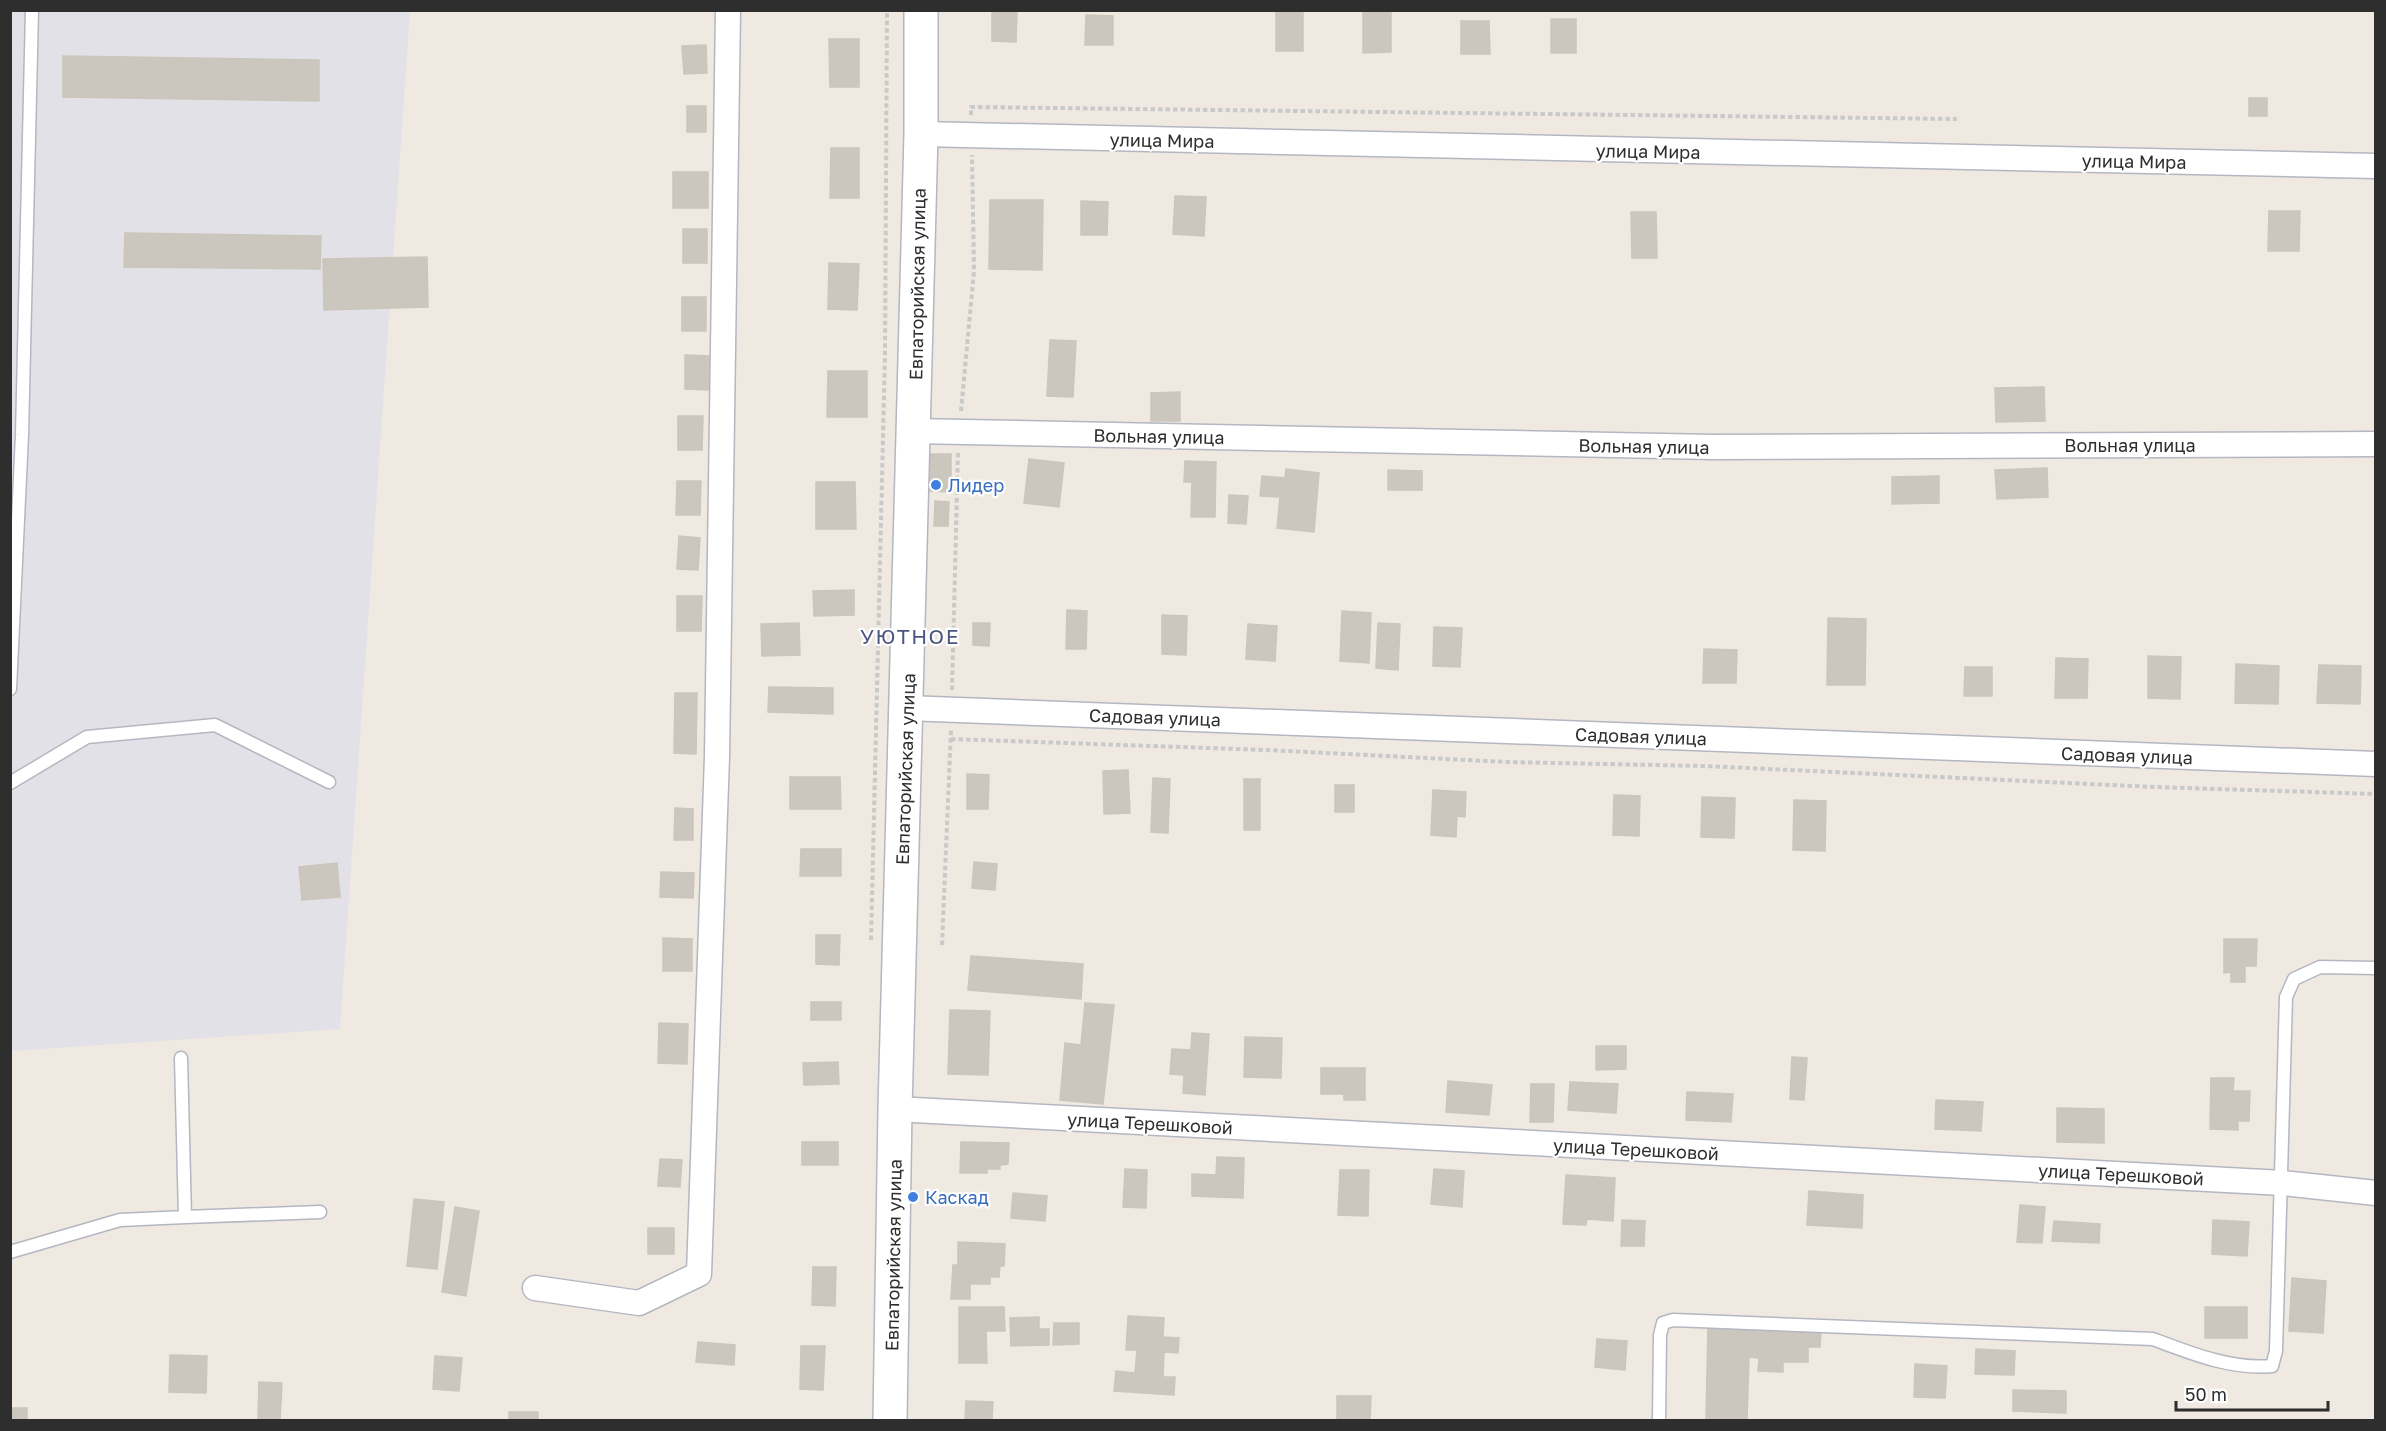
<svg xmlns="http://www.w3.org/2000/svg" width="2386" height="1431" font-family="'Golos Text',sans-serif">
<rect width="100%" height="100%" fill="#efe9e1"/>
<!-- industrial -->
<path fill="#e3e1e8" d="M11 11H410L340 1029 11 1051Z"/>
<!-- building -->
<path fill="#cbc7bf" stroke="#cbc5ba" stroke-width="1.5" d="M992 10H1017L1016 42 992 41Z
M1276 10H1303V51H1276Z
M1363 10H1391V52L1363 53Z
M1086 15 1113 16V45H1085Z
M1551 19H1576V53H1551Z
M1461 21H1489L1490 54H1461Z
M829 39H859V87H830Z
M706 45 707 73 684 74 682 46Z
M63 56 319 60V101L63 97Z
M2249 98H2267V116H2249Z
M687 106H706V132H687Z
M831 148H859V198H830Z
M673 172H708V208H673Z
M1175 196 1206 197 1204 236 1173 234Z
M990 200H1043L1042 270 989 269Z
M1081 201 1108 202 1107 235H1081Z
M2269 211H2300L2299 251H2268Z
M1631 212H1656L1657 258H1632Z
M683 229H707V263H683Z
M125 233 321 236 320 269 124 267Z
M427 257 428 307 324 310 323 259Z
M829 263 859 264 857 310 828 309Z
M682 297H706V331H682Z
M1050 340 1076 341 1073 397 1047 396Z
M685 355 709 356V390L685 389Z
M828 371H867V417H827Z
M2044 387 2045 421 1996 422 1995 388Z
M1180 392V421H1151V393Z
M678 416H703L702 450H678Z
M930 454H951V492L930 491Z
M1029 459 1064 463 1059 507 1024 503Z
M1185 461 1216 462 1215 517H1191L1192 482H1184Z
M2047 468 2048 497 1997 499 1995 470Z
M1286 469 1319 473 1314 532 1277 528 1280 497 1260 496 1262 476 1285 478Z
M1388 470 1422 471V490H1388Z
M1939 476V503L1892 504V477Z
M677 481H701L700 515H676Z
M816 482H855L856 529H816Z
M1229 495 1248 496 1246 524 1228 523Z
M935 501 949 502 948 526H934Z
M679 536 700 538 698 570 677 569Z
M854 590V615L814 616 813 591Z
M677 596H702L701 631H677Z
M1067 610 1087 611 1086 649H1066Z
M1342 611 1371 613 1369 663 1340 661Z
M1162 615 1187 616 1186 655 1162 654Z
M1828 618 1866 619 1865 685H1827Z
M799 623 800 655 762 656 761 624Z
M973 623H990L989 646 973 645Z
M1378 623 1400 624 1398 670 1376 668Z
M1248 624 1277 626 1275 661 1246 659Z
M1434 627 1462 628 1460 667 1433 666Z
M1704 649 1737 650 1736 683H1703Z
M2148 656 2181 657 2180 699 2148 698Z
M2056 658 2088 659 2087 698H2055Z
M2236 664 2279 666 2278 704 2235 703Z
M2319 665 2361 666 2360 704 2317 703Z
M1965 667H1992V696H1964Z
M769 687 833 688V714L768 712Z
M675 693H697L696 754 674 753Z
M1128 770 1130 813 1104 814 1103 771Z
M967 774 989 775 988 809H967Z
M790 777H840L841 809H790Z
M1153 778 1170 779 1168 833 1151 832Z
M1244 779H1260V830H1244Z
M1335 785H1354V812H1335Z
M1433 790 1466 792 1465 817 1457 816 1456 837 1431 835Z
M1614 795 1640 796 1639 836 1613 835Z
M1702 797 1735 798 1734 838 1701 837Z
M1794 800 1826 801 1825 851 1793 850Z
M675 808 693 809V840H674Z
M801 849H841V876H800Z
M974 862 997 864 995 890 972 888Z
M337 863 340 897 302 900 299 867Z
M661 872 694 873 693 898 660 897Z
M816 935H840L839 965 816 964Z
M663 938 692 939V971H663Z
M2224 939H2257L2256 966H2245V982H2231V972L2224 973Z
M971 956 1083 964 1081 999 968 990Z
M811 1002H841V1020H811Z
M1085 1003 1114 1005 1103 1104 1060 1100 1065 1043 1081 1045Z
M950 1010 990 1011 988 1075 948 1074Z
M659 1023 688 1024 687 1064 658 1063Z
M1192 1033 1209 1034 1205 1095 1183 1093 1184 1075 1170 1074 1172 1049 1191 1050Z
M1245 1037 1282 1038 1281 1078 1244 1077Z
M1596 1046H1626V1069L1596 1070Z
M1792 1057 1807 1058 1804 1100 1790 1099Z
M838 1062 839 1084 804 1085 803 1063Z
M1321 1068H1365V1100H1344V1094H1321Z
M2211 1078H2234L2233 1091H2250L2249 1121H2238V1130L2210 1129Z
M1448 1081 1492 1085 1489 1115 1446 1112Z
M1570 1082 1618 1084 1616 1113 1568 1110Z
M1531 1084H1554L1553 1122H1530Z
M1687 1092 1733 1094 1731 1122 1686 1120Z
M1936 1100 1983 1102 1981 1131 1935 1129Z
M2057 1108 2104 1109V1143L2057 1142Z
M802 1142H838V1165H802Z
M961 1142 1009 1143 1008 1164 1000 1165V1169H987V1173H960Z
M1217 1157 1244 1158 1243 1198 1192 1196V1174L1216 1175Z
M660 1159 682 1160 680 1187 658 1186Z
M1125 1169 1147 1170 1146 1208 1123 1207Z
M1434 1169 1464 1171 1462 1207 1431 1204Z
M1340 1170H1369L1368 1216 1338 1215Z
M1566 1175 1615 1178 1613 1221 1587 1219 1586 1225 1563 1224Z
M1809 1191 1863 1195 1862 1228 1807 1225Z
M1013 1193 1047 1196 1045 1221 1011 1218Z
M414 1199 444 1202 437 1269 407 1266Z
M2020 1205 2045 1207 2042 1243 2017 1242Z
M455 1207 479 1211 466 1296 442 1292Z
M1622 1220 1645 1221 1644 1246H1621Z
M2213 1220 2249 1222 2247 1256 2212 1254Z
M2054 1221 2100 1224 2099 1243 2052 1241Z
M648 1228H674V1254H648Z
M958 1242 1005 1244 1004 1266H1000L999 1277H990V1284H970V1299H951L953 1265H958Z
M813 1267H836L835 1306 812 1305Z
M2292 1278 2326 1281 2323 1333 2289 1331Z
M959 1307H1004L1005 1331H986L987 1363H959Z
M2205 1307H2247V1338H2205Z
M1128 1316 1164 1318 1163 1337 1179 1338 1178 1353 1164 1352 1163 1377H1175L1174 1395 1114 1391 1116 1371 1135 1373 1137 1350H1126Z
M1039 1317V1329H1049V1345L1011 1346 1010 1318Z
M1054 1323H1079V1344L1053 1345Z
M1708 1327 1821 1331 1820 1347H1808V1362H1783V1372L1758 1371 1759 1358 1749 1357 1747 1420H1706Z
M1597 1339 1627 1341 1625 1370 1595 1367Z
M698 1342 735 1345 734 1365 696 1362Z
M801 1346H825L823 1390 800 1389Z
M1976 1349 2015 1351 2014 1375 1975 1374Z
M170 1355 207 1356 206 1393 169 1392Z
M435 1356 462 1358 459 1391 433 1389Z
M1915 1364 1947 1366 1945 1398 1914 1397Z
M259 1382 282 1383 280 1420H258Z
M2013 1390 2066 1391V1413L2013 1411Z
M1337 1396H1371L1370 1420H1337Z
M966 1401 993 1402 992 1420H965Z
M10 1408H27V1420H10Z
M509 1412H538V1420H509Z"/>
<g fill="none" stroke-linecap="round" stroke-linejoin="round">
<defs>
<path id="lane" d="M10 689 22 435 32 10
M10 783 87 737 215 725 329 782
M185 1217 320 1212
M10 1252 120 1220 185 1217 181 1058
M1659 1420 1660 1335 1663 1323 1673 1320 2153 1339C2190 1353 2232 1370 2272 1366L2276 1351 2286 997 2294 979 2320 967 2376 968"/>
<path id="street" d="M921 134 2376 166
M913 431 1713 447 2376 444
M906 708 2376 764
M895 1109 2283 1183 2376 1193
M535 1288 639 1303 699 1274 717 756 728 10"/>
<path id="secondary" d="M890 1420 895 1109 921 134V10"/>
</defs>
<!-- lane casing -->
<use href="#lane" stroke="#b4b7c1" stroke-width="15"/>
<!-- street casing -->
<use href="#street" stroke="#b4b7c1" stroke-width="27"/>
<!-- secondary casing -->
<use href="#secondary" stroke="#b4b7c1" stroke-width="36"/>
<!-- path -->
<path stroke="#c9c9c9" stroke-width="4" stroke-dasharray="4.5 3" stroke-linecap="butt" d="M971 115V107L1957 119
M961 411 974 271 972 155
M952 690 958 451
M951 739 1266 750 1506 762 1705 766 2154 787 2376 794
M871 940 885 353 887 10
M942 945 951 730"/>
<!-- lane -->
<use href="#lane" stroke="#fff" stroke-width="12"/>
<!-- street -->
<use href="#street" stroke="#fff" stroke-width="24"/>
<!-- secondary -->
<use href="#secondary" stroke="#fff" stroke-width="33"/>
</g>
<!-- markers -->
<g fill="#3f7fe0" stroke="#fff" stroke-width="2">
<circle cx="936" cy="485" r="6"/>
<circle cx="913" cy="1197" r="6"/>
</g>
<g text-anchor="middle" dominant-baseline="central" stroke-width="4.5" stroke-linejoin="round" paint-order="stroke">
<!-- street labels -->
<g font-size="18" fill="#2e2e2e" stroke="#fff">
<text transform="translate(1162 140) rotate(1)">улица Мира</text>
<text transform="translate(1648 151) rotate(1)">улица Мира</text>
<text transform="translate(2134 161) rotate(1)">улица Мира</text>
<text transform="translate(917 284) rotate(-89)">Евпаторийская улица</text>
<text transform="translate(1159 436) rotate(1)">Вольная улица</text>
<text x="2130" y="445">Вольная улица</text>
<text transform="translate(1644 446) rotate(1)">Вольная улица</text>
<text transform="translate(1155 717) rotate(2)">Садовая улица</text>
<text transform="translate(1641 736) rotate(2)">Садовая улица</text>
<text transform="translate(2127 755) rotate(2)">Садовая улица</text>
<text transform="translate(905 769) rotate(-88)">Евпаторийская улица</text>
<text transform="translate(1150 1123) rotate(3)">улица Терешковой</text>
<text transform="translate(1636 1149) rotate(3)">улица Терешковой</text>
<text transform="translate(2121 1174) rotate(3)">улица Терешковой</text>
<text transform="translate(893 1255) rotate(-89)">Евпаторийская улица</text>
</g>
<!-- shop labels -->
<g font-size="18" fill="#366cbe" stroke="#fff" text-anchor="start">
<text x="948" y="485">Лидер</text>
<text x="925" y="1197">Каскад</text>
</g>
<!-- quarter labels -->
<g font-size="21" letter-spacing="1.5" fill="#4d5680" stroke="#fff">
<text x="910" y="636">УЮТНОЕ</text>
</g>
</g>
<!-- border -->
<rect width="2386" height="1431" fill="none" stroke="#2e2e2e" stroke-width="24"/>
<!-- scale -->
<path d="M2176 1401v9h152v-9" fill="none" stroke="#2e2e2e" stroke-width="3"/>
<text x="2185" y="1401" font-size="18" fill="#2e2e2e" stroke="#ffffff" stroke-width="4.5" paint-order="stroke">50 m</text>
</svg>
